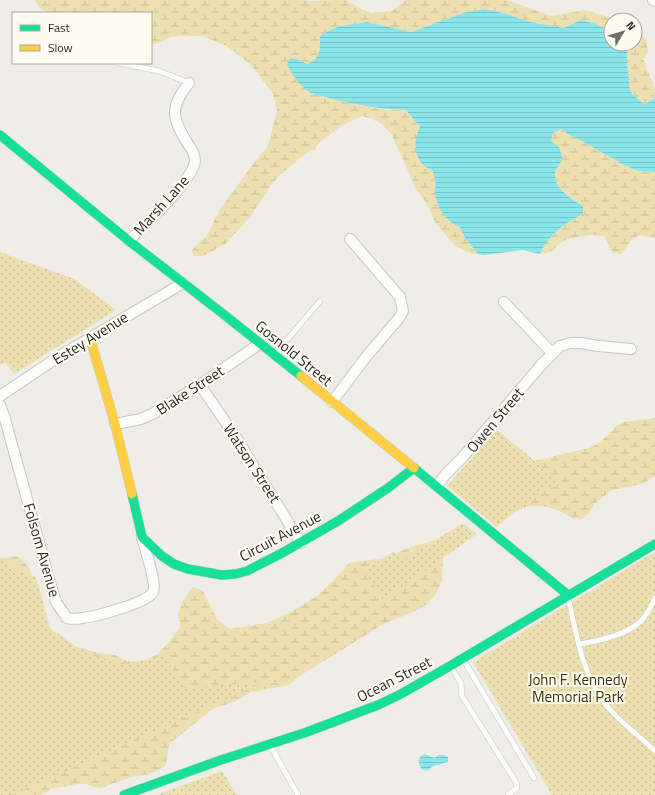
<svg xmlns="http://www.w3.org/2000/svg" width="655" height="795" font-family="'Titillium Web',sans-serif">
<defs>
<pattern id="wetland-marsh" width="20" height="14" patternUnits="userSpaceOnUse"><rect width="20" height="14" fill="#ecdfb0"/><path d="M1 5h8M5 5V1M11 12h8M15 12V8" fill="none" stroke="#cbc097"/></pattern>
<pattern id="park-dots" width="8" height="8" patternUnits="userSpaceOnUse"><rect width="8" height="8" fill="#ecdfb0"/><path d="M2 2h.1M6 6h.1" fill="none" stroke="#cbc097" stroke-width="1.8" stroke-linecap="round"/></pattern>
<pattern id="water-rules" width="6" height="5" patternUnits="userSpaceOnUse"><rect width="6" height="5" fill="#8ae5eb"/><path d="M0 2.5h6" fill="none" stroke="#77c5c9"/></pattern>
</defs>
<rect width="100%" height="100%" fill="#eeede7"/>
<!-- wetland -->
<path fill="url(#wetland-marsh)" d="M35 0H295L308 1 346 0 361 9 372 13 392 11 406 0H506L552 16 585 10 618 20H611V32L596 24 581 20 564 28 530 22 507 14 485 9 466 12 411 32 367 22 340 26 328 31 320 36C320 50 321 58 307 64L297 59 312 94 363 106 388 110H406L420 127 427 168 432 170 436 178 435 193 454 225 460 227 465 238 478 254H472L456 246 448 238 434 220 425 201 416 189 392 135 383 125 373 119 362 116 341 126 319 143 315 149 306 153 281 174 271 185 250 217 225 244 203 256H194L192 250 208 234 219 211 256 160 268 146 277 111 273 94 251 65 227 46 202 36H180L171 37 158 43 151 44V13H48L38 6Z
M635 26 637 27 646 40 648 52 643 59 655 89 654 99 645 104 641 102 630 91 627 61V50L623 44H635Z
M562 128 569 135 582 141 622 164 638 171 655 172V238L639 235 631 241 621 254 613 253 604 236 591 235 567 239 559 244 551 252 540 254C549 234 564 225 583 214V206C572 199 553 188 555 173 556 169 560 163 563 159L551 141 553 133Z
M655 418V476L642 484 612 490 594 504 590 512 582 519C568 519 571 516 559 511 535 501 524 507 502 517L530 462 589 448 597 444 610 434 615 427 624 422Z
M432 541 442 542 443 557 442 580 436 594 423 607 406 615 385 623 298 677 289 685 251 692 234 702 214 708 169 744 166 764 161 769 150 774 131 777 101 788 94 787 86 784H77L52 789 41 795H0V559L17 556 29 567 48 626 67 644 98 653 115 655 127 661 143 662 158 654 170 641 180 627 178 614 182 602 193 587 203 591 217 619 230 629 267 623 289 613 317 596 332 582 349 563 385 558 408 548Z"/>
<!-- park -->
<path fill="url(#park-dots)" d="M0 252 74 279 116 310 14 374 6 363 0 365Z
M497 430 564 485 545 489 539 492 497 527 447 486Z
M463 523 477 534 383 600 365 571 394 551 401 561Z
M655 552V795H552L473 662Z
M0 557 20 572 36 577 52 635 59 633C70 646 106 664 123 664 134 664 152 657 163 655L185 688 264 682 12 795H0Z
M222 771 237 795H156Z"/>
<!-- water -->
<path fill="url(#water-rules)" d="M485 9 507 14 530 22 564 28 581 20 596 24 611 32V44H623L627 50V61L630 91 641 102 645 104 654 99 655 95V172L638 171 622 164 582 141 569 135 562 129 553 133 551 141 559 147 563 159C560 163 556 169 555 173 553 188 572 199 583 206V214C564 224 549 234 540 254L523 250 484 255 478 254 465 238 460 227C446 222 436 207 435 192 435 181 437 181 432 170 414 164 412 142 420 127L406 110C379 109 355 105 329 98 323 96 316 96 311 93 300 87 293 75 287 65L290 58 297 59 307 64C321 58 320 50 320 36L328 31 340 26 367 22 411 32 466 12Z
M425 754 434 758C440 754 442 754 448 757V762C442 763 442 764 436 765 428 767 431 773 421 769L418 760 421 756Z"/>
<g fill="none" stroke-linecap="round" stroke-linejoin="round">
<defs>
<path id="lane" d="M119 63 159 71 189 83
M275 354 320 301
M568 596C576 633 582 675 606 705 620 722 639 736 655 751
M579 644C599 641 624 636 640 622 647 616 651 606 655 598
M463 659 534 778
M451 667 461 683 462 696 516 782 517 788 508 795
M270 745 298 795"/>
<path id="street" d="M653 0 655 1
M129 241C145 224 193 181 195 161 195 155 191 148 188 144 172 118 169 108 189 83
M504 302 552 353
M200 385 237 439 301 543
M0 396 58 357 183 283
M332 402 366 357 399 318 403 311 400 297 350 239
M0 405 5 419 51 586 56 602 67 618C72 619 77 619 82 618 94 617 150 602 153 592 157 584 145 549 142 538
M115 424 141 419 154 413 200 385 259 344
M437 486 445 475 462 458 542 364 560 346 571 343H581L598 346 631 349"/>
<path id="fast" d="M0 135 129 241 222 313 301 376
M414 468 568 595
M132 494 142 537 162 556 174 564 188 569 222 575 235 574 247 571 282 553 338 521 388 488 414 468
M124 795 218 761 307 732 378 705 399 695 450 666 655 544"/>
<path id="slow" d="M90 338 115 424 132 494
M301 376 414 468"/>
</defs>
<!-- lane casing -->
<use href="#lane" stroke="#c9c8c4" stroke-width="6"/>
<!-- street casing -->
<use href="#street" stroke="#c9c8c4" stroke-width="12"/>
<!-- fast casing -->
<use href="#fast" stroke="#c9c8c4" stroke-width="10"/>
<!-- slow casing -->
<use href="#slow" stroke="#c9c8c4" stroke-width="10"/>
<!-- lane -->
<use href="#lane" stroke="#fcfcfb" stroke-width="5"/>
<!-- street -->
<use href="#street" stroke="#fcfcfb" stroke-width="10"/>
<!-- fast -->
<use href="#fast" stroke="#16e098" stroke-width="9"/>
<!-- slow -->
<use href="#slow" stroke="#ffcf43" stroke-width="9"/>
</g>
<g text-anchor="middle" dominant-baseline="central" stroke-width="4" stroke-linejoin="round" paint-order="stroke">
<!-- street labels -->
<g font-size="15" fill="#2b2a26" stroke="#fefcf1">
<text transform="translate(161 205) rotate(-48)">Marsh Lane</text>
<text transform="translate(90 338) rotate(-32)">Estey Avenue</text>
<text transform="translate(294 353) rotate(39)">Gosnold Street</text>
<text transform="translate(190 390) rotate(-33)">Blake Street</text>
<text transform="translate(495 420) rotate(-50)">Owen Street</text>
<text transform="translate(252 463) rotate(57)">Watson Street</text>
<text transform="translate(280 536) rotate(-28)">Circuit Avenue</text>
<text transform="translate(42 550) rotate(74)">Folsom Avenue</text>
<text transform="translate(394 679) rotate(-27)">Ocean Street</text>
</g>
<!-- park labels -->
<g font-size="15" fill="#3c3209" stroke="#fefcf1">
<text x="578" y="679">John F. Kennedy<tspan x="578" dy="17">Memorial Park</tspan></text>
</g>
</g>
<!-- legend -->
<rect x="12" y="12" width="140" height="52" fill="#fefcf1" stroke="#aaa8a0"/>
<rect x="20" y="25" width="20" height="6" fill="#16e098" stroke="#aaa8a0"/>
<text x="48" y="32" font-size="12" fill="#2b2a26">Fast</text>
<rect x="20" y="45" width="20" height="6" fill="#ffcf43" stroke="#aaa8a0"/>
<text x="48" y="52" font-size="12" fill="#2b2a26">Slow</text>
<!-- north arrow -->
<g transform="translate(623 32) rotate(52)"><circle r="19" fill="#fefcf1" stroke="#aaa8a0"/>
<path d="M0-3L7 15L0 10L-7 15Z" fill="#6f6e6a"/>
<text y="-6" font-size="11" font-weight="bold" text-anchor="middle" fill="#2b2a26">N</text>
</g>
</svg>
